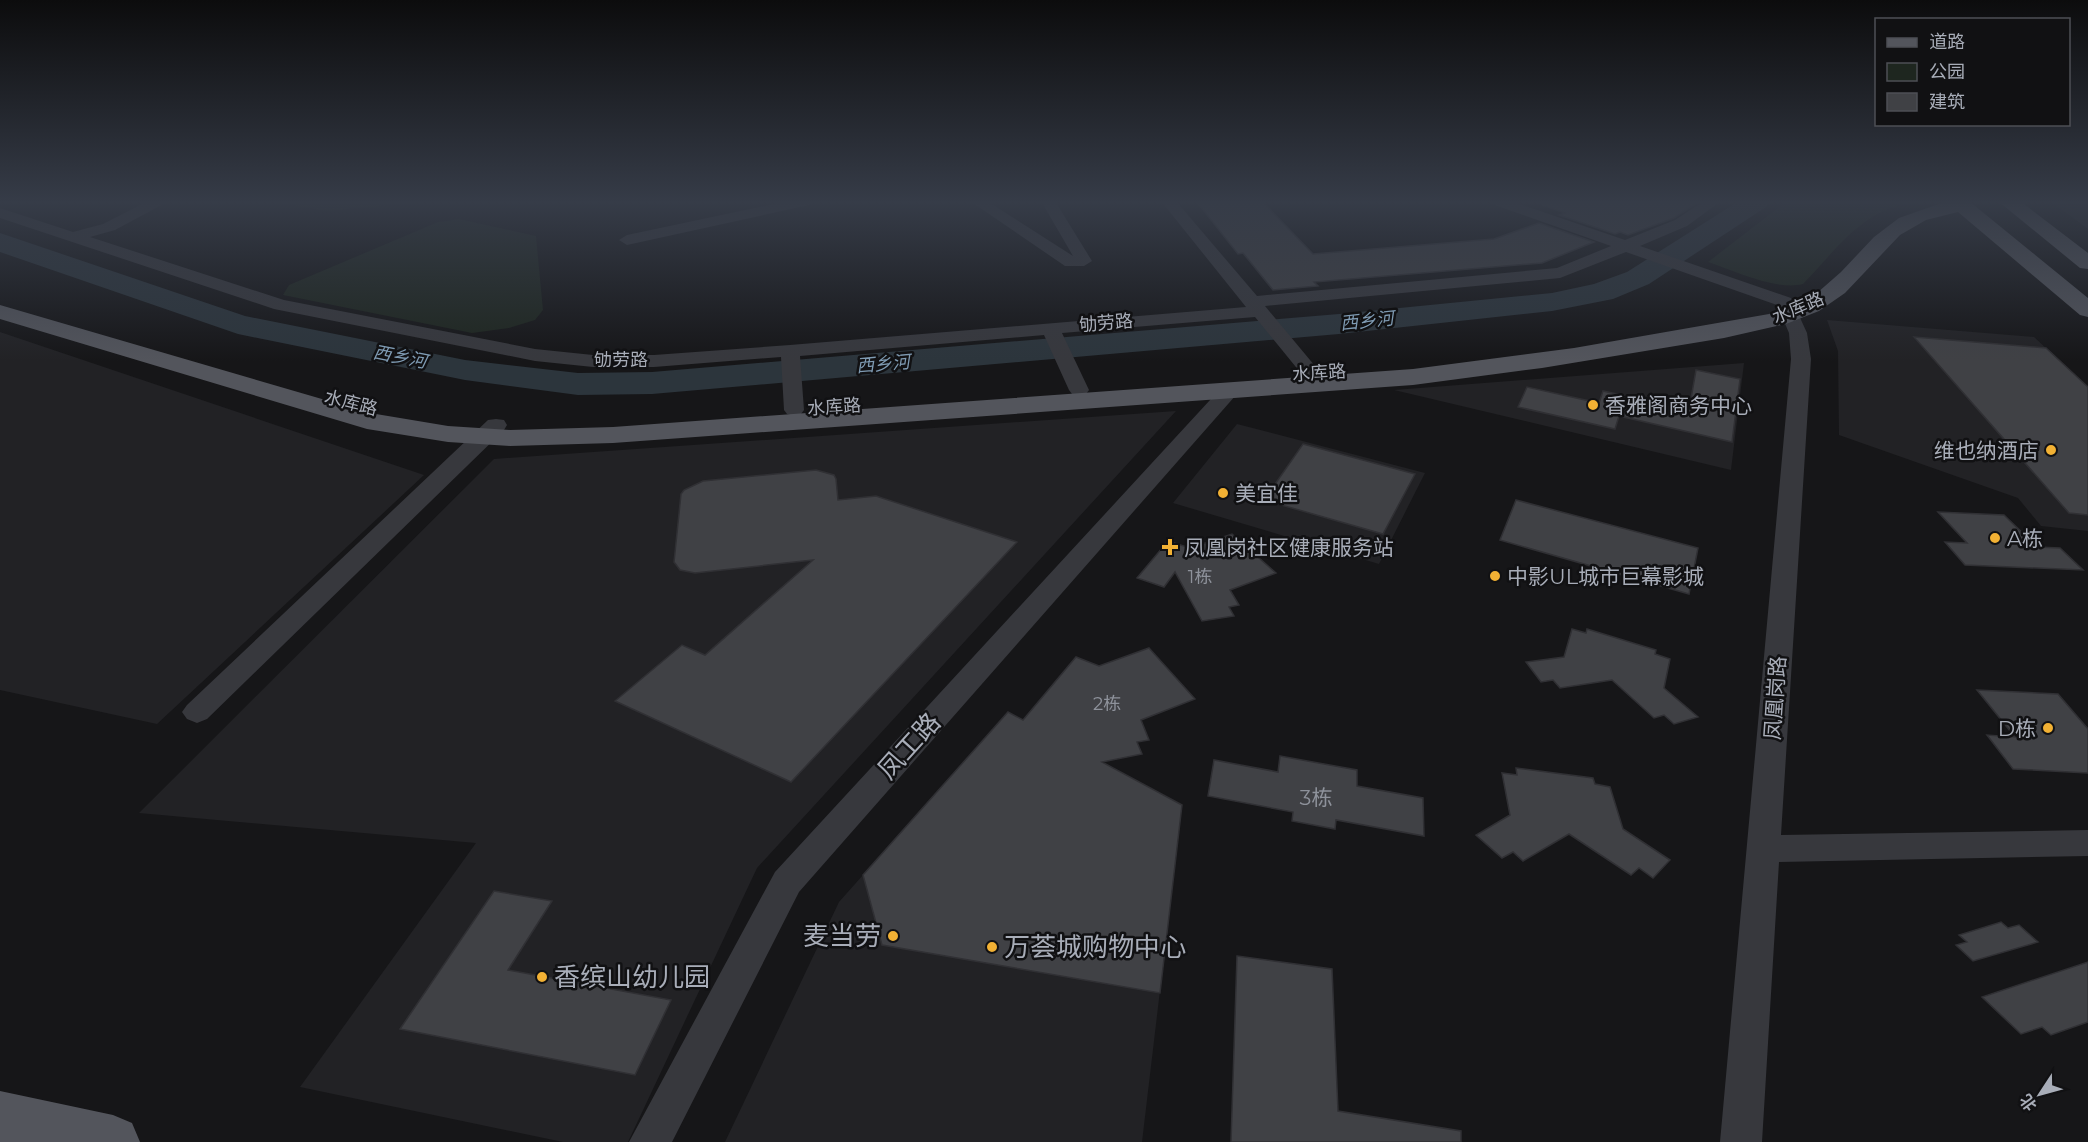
<svg xmlns="http://www.w3.org/2000/svg" width="2088" height="1142" font-family="Montserrat,'Noto Sans SC',sans-serif">
<rect width="100%" height="100%" fill="#161618"/>
<!-- built -->
<path fill="#222225" d="M2050 201H2088V229Z
M1827 320 2034 337 2088 387V531L2041 526 2018 498 1839 435 1838 351Z
M0 332 424 475 157 724 0 690Z
M1744 363 1731 470 1394 390Z
M1176 411 757 868 628 1142H563L300 1087 476 843 139 813 494 459Z
M1237 424 1425 473 1379 564 1173 503Z
M1008 712 1182 805 1142 1142H725L839 902Z"/>
<!-- green -->
<path fill="#1e261f" d="M269 201H433L327 211Z
M1787 201H1925L1927 202C1867 202 1841 245 1803 284 1776 291 1735 271 1708 262Z
M459 219 536 236 543 310 535 320 509 328 472 333 283 295 289 285 438 222Z"/>
<g fill="none" stroke-linecap="round" stroke-linejoin="round">
<!-- river -->
<path fill="#2c353c" fill-rule="evenodd" d="M1739 201H1770L1766 207 1649 284 1613 299 1552 311 1339 334 652 394 578 395 465 380 238 334 0 252V233L245 316 465 360 578 373 652 372 1339 314 1552 293 1594 284 1627 272Z"/>
</g>
<!-- building -->
<path fill="#404145" stroke="#303034" stroke-width="1.5" d="M1196 201H1262L1313 254 1494 239 1539 223 1594 242 1542 263 1314 282 1318 286 1273 290 1243 253 1238 254Z
M1540 201H1700L1674 218 1628 235 1620 232 1615 234 1559 215 1565 213 1539 204Z
M1914 337 2046 348 2088 387V515L2069 513Z
M1696 370 1740 379 1732 442 1619 416 1615 429 1518 407 1527 387 1599 403 1603 391 1689 410Z
M1303 444 1415 474 1383 534 1264 500Z
M816 470 834 475 836 479 838 500 876 496 1017 542 791 782 615 701 682 645 705 655 813 560 695 573 680 570 674 562 681 494 684 490 703 481Z
M1516 500 1698 548 1689 594 1500 540Z
M1938 512 2004 515 2037 547 2060 548 2083 570 1965 565 1945 542 1967 543Z
M1232 534 1276 573 1230 590 1239 605 1229 607 1234 616 1202 621 1175 572 1164 587 1137 578 1168 541 1190 548Z
M1572 629 1586 633 1587 629 1656 650 1655 654 1670 659 1664 688 1698 717 1674 724 1664 715 1654 718 1612 680 1560 688 1553 680 1541 682 1526 662 1564 657Z
M1149 648 1195 699 1141 720 1149 740 1137 742 1142 754 1102 762 1182 805 1160 993 882 945 863 875 1008 712 1023 720 1076 657 1099 666Z
M1977 690 2058 694 2088 729V773L2013 769 1987 735 2015 737Z
M1280 756 1357 770V786L1423 798 1424 836 1336 820 1335 829 1292 821 1293 812 1208 796 1214 760 1278 772Z
M1516 768 1593 778 1595 784 1610 787 1623 829 1670 860 1653 878 1639 868 1631 875 1569 834 1523 861 1513 852 1502 858 1476 835 1510 815 1502 773 1517 775Z
M494 891 552 901 508 970 671 1000 635 1075 400 1029Z
M2001 922 2008 928 2019 925 2038 942 1973 961 1956 945 1967 942 1959 935Z
M1237 956 1332 969 1338 1111 1461 1131V1142H1231Z
M2088 962V1022L2051 1035 2042 1027 2021 1034 1982 997Z"/>
<g fill="none" stroke-linecap="round" stroke-linejoin="round">
<!-- minor -->
<path fill="#37383d" fill-rule="evenodd" d="M148 201H169L115 230 90 237 284 300 535 349 593 355H654L790 345 1246 307 1161 201H1176L1257 296 1557 268 1611 246 1492 204 1490 201H1511L1625 240 1675 220 1704 201H1721L1687 226 1640 246 1791 298 1807 333 1811 359 1781 835 2088 830V856L1779 862 1762 1142H1720L1791 359 1789 333 1777 305 1626 252 1560 278 1265 306 1330 384 1327 388H1313L1255 317 1062 333 1089 390 1086 394H1072L1069 390 1044 335 800 356 804 410 801 414 794 416 787 414 784 410 781 357 654 367H593L535 361 274 309 0 218V208L73 232 103 224Z
M788 201H816L809 205 627 245 619 240 627 235Z
M970 201H987L1073 256 1041 201H1055L1092 261 1084 266H1065Z
M1229 385 1236 387 1239 391 1236 395 799 892 672 1142H629L775 872 1222 387Z
M496 419 504 420 507 425 504 430 207 719 197 723 187 719 182 712 187 705 488 420Z"/>
<!-- major -->
<path fill="#53555c" fill-rule="evenodd" d="M1947 201H1969L2088 298V317L2080 315 1958 212 1926 220 1900 235 1845 293 1819 311 1786 324 1724 338 1542 368 1413 385 613 443 510 446 448 442 367 429 0 319V305L370 413 448 426 510 430 613 427 1413 369 1574 348 1769 314 1803 301 1817 293 1841 272 1874 237 1899 218Z
M1998 201H2020L2088 253V269L2080 268Z
M0 1091 113 1115 132 1123 140 1142H0Z"/>
</g>
<!-- sky -->
<linearGradient id="sky" x2="0" y2="1"><stop stop-color="#0c0c0d"/><stop offset="0.56" stop-color="#363c48"/><stop offset="1" stop-color="#363c48" stop-opacity="0"/></linearGradient>
<rect width="2088" height="361" fill="url(#sky)"/>
<!-- markers -->
<g fill="#f2b134" stroke="#111113" stroke-width="2">
<circle cx="1593" cy="405" r="6"/>
<circle cx="2051" cy="450" r="6"/>
<circle cx="1223" cy="493" r="6"/>
<circle cx="1995" cy="538" r="6"/>
<path d="M1167 538h6v6h6v6h-6v6h-6v-6h-6v-6h6z"/>
<circle cx="1495" cy="576" r="6"/>
<circle cx="2048" cy="728" r="6"/>
<circle cx="893" cy="936" r="6"/>
<circle cx="992" cy="947" r="6"/>
<circle cx="542" cy="977" r="6"/>
</g>
<g text-anchor="middle" dominant-baseline="central" stroke-width="5" stroke-linejoin="round" paint-order="stroke">
<!-- far-street labels -->
<g font-size="18" fill="#a8adb8" stroke="#111113">
<text transform="translate(1798 308) rotate(-23)">水库路</text>
<text transform="translate(1106 323) rotate(-5)">劬劳路</text>
<text x="621" y="360">劬劳路</text>
<text transform="translate(1319 373) rotate(-4)">水库路</text>
<text transform="translate(351 403) rotate(14)">水库路</text>
<text transform="translate(834 407) rotate(-4)">水库路</text>
</g>
<!-- far-water labels -->
<g font-size="18" font-style="italic" fill="#7f9bb3" stroke="#111113">
<text transform="translate(1367 321) rotate(-6)">西乡河</text>
<text transform="translate(400 357) rotate(11)">西乡河</text>
<text transform="translate(883 364) rotate(-5)">西乡河</text>
</g>
<!-- number labels -->
<g font-size="18" fill="#8e929b">
<text x="1200" y="577">1栋</text>
<text x="1107" y="704">2栋</text>
</g>
<!-- poi labels -->
<g font-size="21" fill="#a8adb8" stroke="#111113" text-anchor="start">
<text x="1605" y="405">香雅阁商务中心</text>
<text x="2039" y="450" text-anchor="end">维也纳酒店</text>
<text x="1235" y="493">美宜佳</text>
<text x="2007" y="538">A栋</text>
<text x="1184" y="547">凤凰岗社区健康服务站</text>
<text x="1507" y="576">中影UL城市巨幕影城</text>
<text x="2036" y="728" text-anchor="end">D栋</text>
</g>
<!-- street labels -->
<g font-size="21" fill="#a8adb8" stroke="#111113">
<text transform="translate(1775 698) rotate(-86)">凤凰岗路</text>
</g>
<!-- near-number labels -->
<g font-size="21" fill="#8e929b">
<text x="1316" y="797">3栋</text>
</g>
<!-- near-street labels -->
<g font-size="26" fill="#a8adb8" stroke="#111113">
<text transform="translate(909 746) rotate(-48)">凤工路</text>
</g>
<!-- near-poi labels -->
<g font-size="26" fill="#a8adb8" stroke="#111113" text-anchor="start">
<text x="881" y="936" text-anchor="end">麦当劳</text>
<text x="1004" y="947">万荟城购物中心</text>
<text x="554" y="977">香缤山幼儿园</text>
</g>
</g>
<!-- legend -->
<rect x="1875" y="18" width="195" height="108" fill="#111113" stroke="#4d4f55" stroke-width="1.5"/>
<rect x="1887" y="38" width="30" height="9" fill="#53555c" stroke="#4d4f55" stroke-width="1.5"/>
<text x="1929" y="48" font-size="18" fill="#a8adb8">道路</text>
<rect x="1887" y="63" width="30" height="18" fill="#1e261f" stroke="#4d4f55" stroke-width="1.5"/>
<text x="1929" y="78" font-size="18" fill="#a8adb8">公园</text>
<rect x="1887" y="93" width="30" height="18" fill="#404145" stroke="#4d4f55" stroke-width="1.5"/>
<text x="1929" y="108" font-size="18" fill="#a8adb8">建筑</text>
<!-- north arrow -->
<g transform="translate(2040 1094) rotate(234)" stroke="#111113" stroke-width="4.5" paint-order="stroke">
<path d="M0-4.5L10 22L0 15L-10 22Z" fill="#a8adb8"/>
<text y="-9" font-size="16" font-weight="bold" text-anchor="middle" fill="#a8adb8">北</text>
</g>
</svg>
